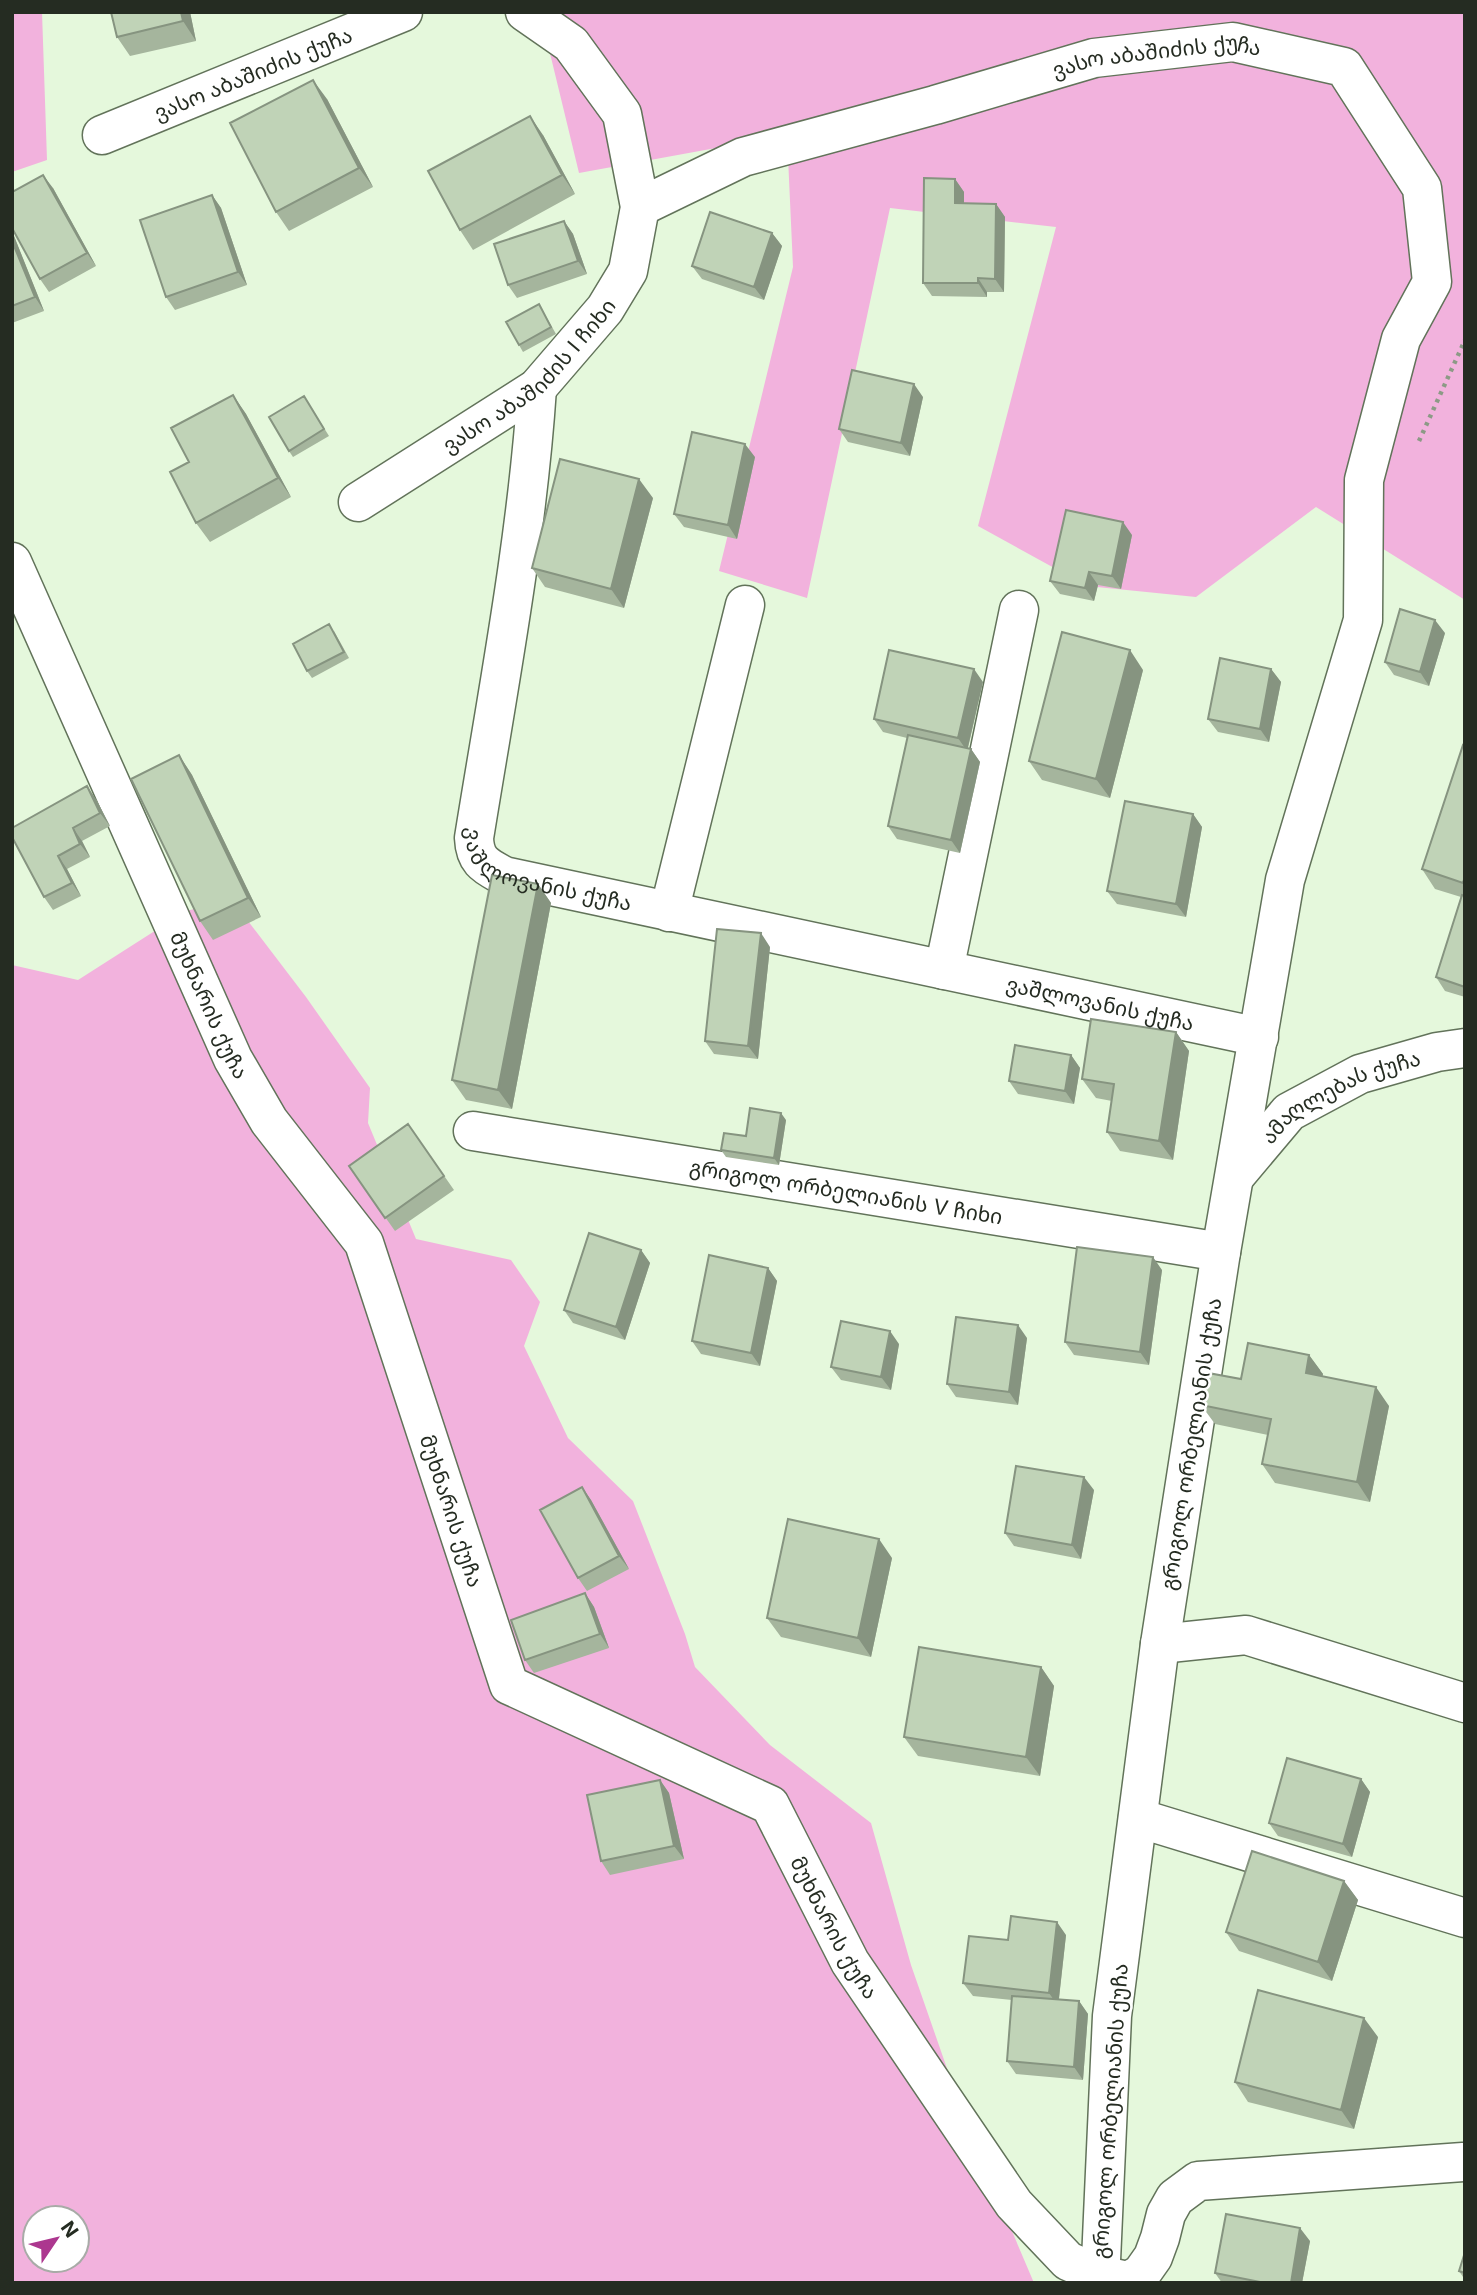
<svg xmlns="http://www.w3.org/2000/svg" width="1477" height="2295" font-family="Inter,'Noto Sans Georgian',sans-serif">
<rect width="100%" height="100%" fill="#e5f8dc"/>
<!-- green -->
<path fill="#f2b2dd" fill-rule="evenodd" d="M12 12H42L47 160 12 172Z
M540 12H1465V600L1316 507 1196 597 1087 586 978 526 1056 227 890 208 807 598 719 571 793 267 787 135 579 173Z
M232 900 306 997 370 1088 368 1123 416 1239 511 1260 540 1302 524 1346 568 1438 633 1501 685 1634 695 1667 770 1745 871 1823 911 1965 966 2123 1034 2283H12V965L78 980 186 911ZM35 2218H77V2260H35Z"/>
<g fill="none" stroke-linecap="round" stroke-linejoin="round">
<defs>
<g id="minor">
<path id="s1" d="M102 135 403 12"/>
<path id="s2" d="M640 207 743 157 935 105 1094 58 1233 42 1344 67 1422 188 1432 282 1401 339 1364 480 1363 620 1285 880 1221 1252 1160 1644 1112 2016 1100 2283"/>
<path id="s3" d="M537 388C527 539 498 689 474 838 475 862 486 866 504 876L1259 1037"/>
<path id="s4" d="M358 502 537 388 605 309 628 271 640 207 622 114 571 44 525 12"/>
<path id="s5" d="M12 562 233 1059 269 1121 364 1243 509 1685 770 1805 850 1962 1014 2204 1068 2261 1100 2275 1128 2281 1141 2274 1153 2257 1160 2238 1166 2214 1175 2198 1198 2181 1463 2162"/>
<path d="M669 912 745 605"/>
<path d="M944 970 1019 610"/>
<path id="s6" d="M473 1131 1221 1252"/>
<path id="s7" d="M1236 1175 1289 1112 1360 1074 1437 1052 1465 1048"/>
<path d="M1160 1644 1246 1635 1465 1703"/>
<path d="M1138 1818 1465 1918"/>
</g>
</defs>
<!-- minor casing -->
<use href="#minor" stroke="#62735a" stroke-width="41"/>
<!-- path -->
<path stroke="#8c9a86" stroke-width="4.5" stroke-dasharray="3.5 5" stroke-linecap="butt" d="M1419 441 1465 340"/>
<!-- minor -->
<use href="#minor" stroke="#fff" stroke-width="38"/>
</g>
<!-- wall -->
<path fill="#a5b59d" d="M111 12H190L196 41 130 56 117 37Z
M327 99 373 187 289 231 276 212Z
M543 135 575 194 473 250 460 230Z
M955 179 964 192V204H996L1005 217 1004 292H987V297L932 296 923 283Z
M53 188 96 266 49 292 40 279Z
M212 195 221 208 247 285 175 310 166 297Z
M564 221 573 234 587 274 517 298 508 285Z
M12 231 44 311 12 323Z
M772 233 782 246 764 300 702 279 692 266Z
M539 304 556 334 523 352 519 345Z
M233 395 246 414 291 497 210 542 196 523 189 462Z
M304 396 329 436 293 457 289 451Z
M923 397 910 456 848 442 839 429Z
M755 457 737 539 684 527 674 514Z
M653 498 624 608 545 587 532 568Z
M1132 535 1121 589 1098 585 1094 601 1060 594 1050 581Z
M334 631 349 658 312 678 307 671Z
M1445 633 1429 686 1394 675 1385 662Z
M1271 669 1281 682 1269 742 1218 732 1208 719Z
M1143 670 1110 798 1042 780 1029 761Z
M983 682 968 748 971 749 980 762 960 853 897 839 888 826 907 738 883 732 874 719Z
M1465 746V997L1445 991 1436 977 1461 897 1435 889 1422 869Z
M179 755 192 775 261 917 213 940 200 921Z
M96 799 110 826 82 841 90 857 67 869 81 896 53 910 44 897 12 837Z
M1193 814 1202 827 1186 917 1117 904 1107 891Z
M538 884 551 903 512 1109 466 1100 452 1080Z
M770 947 758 1059 714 1054 705 1041Z
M1176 1032 1189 1051 1173 1160 1120 1151 1107 1132 1112 1101 1096 1098 1082 1079Z
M1071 1055 1080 1068 1074 1104 1018 1094 1009 1081Z
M786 1120 779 1165 726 1157 721 1150 746 1136Z
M408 1124 454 1190 395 1231 349 1166Z
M641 1250 650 1263 625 1340 573 1323 564 1310Z
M768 1268 777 1281 760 1366 701 1354 692 1341Z
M1162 1270 1149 1365 1074 1355 1065 1342Z
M1027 1338 1018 1405 956 1397 947 1384Z
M899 1344 891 1390 841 1380 831 1367Z
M1309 1355 1323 1374 1322 1376 1389 1406 1370 1502 1275 1483 1262 1464 1268 1435 1215 1424 1201 1405 1241 1379Z
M582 1487 591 1500 629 1569 587 1591 578 1578Z
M1094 1490 1081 1559 1014 1546 1005 1533Z
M892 1558 871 1657 781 1637 767 1618Z
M585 1593 594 1607 609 1648 534 1673 525 1660Z
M1041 1667 1054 1686 1040 1776 918 1756 904 1737Z
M1361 1779 1370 1792 1352 1857 1278 1836 1269 1823Z
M660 1780 669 1793 684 1859 610 1875 601 1861Z
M1344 1881 1358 1900 1332 1981 1239 1951 1226 1932Z
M1066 1935 1059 1999 1079 2001 1088 2014 1083 2080 1016 2074 1007 2061 1012 2000 973 1996 963 1983 1008 1940Z
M1378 2037 1354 2129 1248 2102 1235 2082Z
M1310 2241 1302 2283H1222L1215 2273Z
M1465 2252V2280L1459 2271Z"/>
<!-- shaded-wall -->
<path fill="#869480" d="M181 12H190L196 41 183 21Z
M313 80 327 99 373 187 359 168Z
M530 116 543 135 575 194 562 175Z
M43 175 53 188 96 266 87 253Z
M955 179 964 192V217L955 203Z
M212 195 221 208 247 285 238 272Z
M996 204 1005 217 1004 292 995 279Z
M564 221 573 234 587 274 578 261Z
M12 231 44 311 35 297 12 241Z
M772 233 782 246 764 300 754 287Z
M978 278 987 292V297L978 283Z
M914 384 923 397 910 456 901 443Z
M233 395 246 414 291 497 278 478Z
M745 444 755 457 737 539 728 525Z
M639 479 653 498 624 608 611 589Z
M1123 522 1132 535 1121 589 1112 576Z
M1089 572 1098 585 1094 601 1085 588Z
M1435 620 1445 633 1429 686 1420 672Z
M1130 650 1143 670 1110 798 1096 779Z
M974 669 983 682 967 751 958 738Z
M1271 669 1281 682 1269 742 1260 729Z
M971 749 980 762 960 853 951 840Z
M179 755 192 775 261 917 248 898Z
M87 786 96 799 110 826 100 813Z
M1193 814 1202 827 1186 917 1176 904Z
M73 828 82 841 90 857 80 844Z
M58 856 67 869 81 896 72 883Z
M538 884 551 903 512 1109 498 1090Z
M761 933 770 947 758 1059 748 1046Z
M1176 1032 1189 1051 1173 1160 1159 1141Z
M1071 1055 1080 1068 1074 1104 1065 1091Z
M781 1113 786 1120 779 1165 774 1158Z
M641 1250 650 1263 625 1340 616 1327Z
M1153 1257 1162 1270 1149 1365 1140 1352Z
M768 1268 777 1281 760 1366 751 1353Z
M1018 1325 1027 1338 1018 1405 1009 1392Z
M890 1331 899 1344 891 1390 881 1377Z
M1309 1355 1323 1374 1319 1392 1306 1373Z
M1376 1387 1389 1406 1370 1502 1357 1482Z
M1084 1477 1094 1490 1081 1559 1072 1545Z
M582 1487 591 1500 629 1569 619 1556Z
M879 1539 892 1558 871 1657 858 1638Z
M585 1593 594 1607 609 1648 600 1634Z
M1041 1667 1054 1686 1040 1776 1026 1757Z
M1361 1779 1370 1792 1352 1857 1343 1844Z
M660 1780 669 1793 684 1859 674 1846Z
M1344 1881 1358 1900 1332 1981 1318 1962Z
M1057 1922 1066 1935 1058 2006 1049 1993Z
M1079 2001 1088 2014 1083 2080 1074 2067Z
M1364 2018 1378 2037 1354 2129 1341 2110Z
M1300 2228 1310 2241 1302 2283H1291Z"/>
<!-- building -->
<path fill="#c0d3b7" stroke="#869480" stroke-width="2" d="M111 12H181L183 21 117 37Z
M313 80 359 168 276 212 230 123Z
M530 116 562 175 460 230 428 171Z
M43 175 87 253 40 279 12 228V192Z
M924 178 955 179V203L996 204 995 279 978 278V283H923Z
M212 195 238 272 166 297 140 220Z
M710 212 772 233 754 287 692 266Z
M564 221 578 261 508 285 494 244Z
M12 241 35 297 12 306Z
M539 304 551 327 519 345 506 322Z
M852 370 914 384 901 443 839 429Z
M233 395 278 478 196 523 170 472 189 462 171 428Z
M304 396 324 429 289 451 269 417Z
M692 432 745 444 728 525 674 514Z
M560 459 639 479 611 589 532 568Z
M1066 510 1123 522 1112 576 1089 572 1085 588 1050 581Z
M1400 609 1435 620 1420 672 1385 662Z
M329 624 344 652 307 671 293 644Z
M1062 632 1130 650 1096 779 1029 761Z
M889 650 974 669 958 738 874 719Z
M1220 658 1271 669 1260 729 1208 719Z
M908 735 971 749 951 840 888 826Z
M1463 745 1465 746V876L1463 883 1422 869Z
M179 755 248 898 200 921 131 779Z
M87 786 100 813 73 828 80 844 58 856 72 883 44 897 12 837V828Z
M1125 801 1193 814 1176 904 1107 891Z
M492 875 538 884 498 1090 452 1080Z
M1462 895 1465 896V987L1436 977Z
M717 929 761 933 748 1046 705 1041Z
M1091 1019 1176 1032 1159 1141 1107 1132 1114 1084 1082 1079Z
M1015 1045 1071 1055 1065 1091 1009 1081Z
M750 1108 781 1113 774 1158 721 1150 724 1133 746 1136Z
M408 1124 444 1176 385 1218 349 1166Z
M589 1233 641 1250 616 1327 564 1310Z
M1077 1247 1153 1257 1140 1352 1065 1342Z
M709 1255 768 1268 751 1353 692 1341Z
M956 1317 1018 1325 1009 1392 947 1384Z
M841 1321 890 1331 881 1377 831 1367Z
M1248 1343 1309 1355 1306 1373 1376 1387 1357 1482 1262 1464 1271 1419 1201 1405 1208 1373 1241 1379Z
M1016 1466 1084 1477 1072 1545 1005 1533Z
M582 1487 619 1556 578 1578 540 1510Z
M788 1519 879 1539 858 1638 767 1618Z
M585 1593 600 1634 525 1660 511 1620Z
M919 1647 1041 1667 1026 1757 904 1737Z
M1287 1758 1361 1779 1343 1844 1269 1823Z
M660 1780 674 1846 601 1861 587 1795Z
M1252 1851 1344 1881 1318 1962 1226 1932Z
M1011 1916 1057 1922 1049 1993 963 1983 969 1936 1008 1940Z
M1258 1990 1364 2018 1341 2110 1235 2082Z
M1012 1996 1079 2001 1074 2067 1007 2061Z
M1226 2214 1300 2228 1291 2283H1265L1215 2273Z
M1465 2252V2273L1459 2271Z"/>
<g text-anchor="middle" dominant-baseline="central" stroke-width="5" stroke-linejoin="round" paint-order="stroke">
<!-- street labels -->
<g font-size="21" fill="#252c22" stroke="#fff">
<text stroke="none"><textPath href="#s2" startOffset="542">ვასო აბაშიძის ქუჩა</textPath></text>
<text stroke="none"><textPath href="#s1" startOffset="163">ვასო აბაშიძის ქუჩა</textPath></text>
<text stroke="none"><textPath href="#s4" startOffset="214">ვასო აბაშიძის I ჩიხი</textPath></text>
<text stroke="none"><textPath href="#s3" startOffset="541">ვაშლოვანის ქუჩა</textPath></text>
<text stroke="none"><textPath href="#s5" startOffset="485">მუხნარის ქუჩა</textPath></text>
<text stroke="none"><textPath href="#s3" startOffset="1116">ვაშლოვანის ქუჩა</textPath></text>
<text stroke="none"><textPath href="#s7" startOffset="135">ამაღლებას ქუჩა</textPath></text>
<text stroke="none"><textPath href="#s6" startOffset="378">გრიგოლ ორბელიანის V ჩიხი</textPath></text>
<text transform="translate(1191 1444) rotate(-81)">გრიგოლ ორბელიანის ქუჩა</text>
<text stroke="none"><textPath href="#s5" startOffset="1052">მუხნარის ქუჩა</textPath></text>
<text stroke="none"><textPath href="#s5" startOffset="1661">მუხნარის ქუჩა</textPath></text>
<text transform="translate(1110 2111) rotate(-86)">გრიგოლ ორბელიანის ქუჩა</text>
</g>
</g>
<!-- border -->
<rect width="1477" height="2295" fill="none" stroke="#252c22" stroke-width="28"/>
<!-- north arrow -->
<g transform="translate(56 2239) rotate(55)"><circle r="33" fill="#ffffff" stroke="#a8aba7" stroke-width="2"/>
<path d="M0-5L12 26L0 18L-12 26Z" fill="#ac378f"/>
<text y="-10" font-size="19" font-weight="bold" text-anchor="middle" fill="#252c22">N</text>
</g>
</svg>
